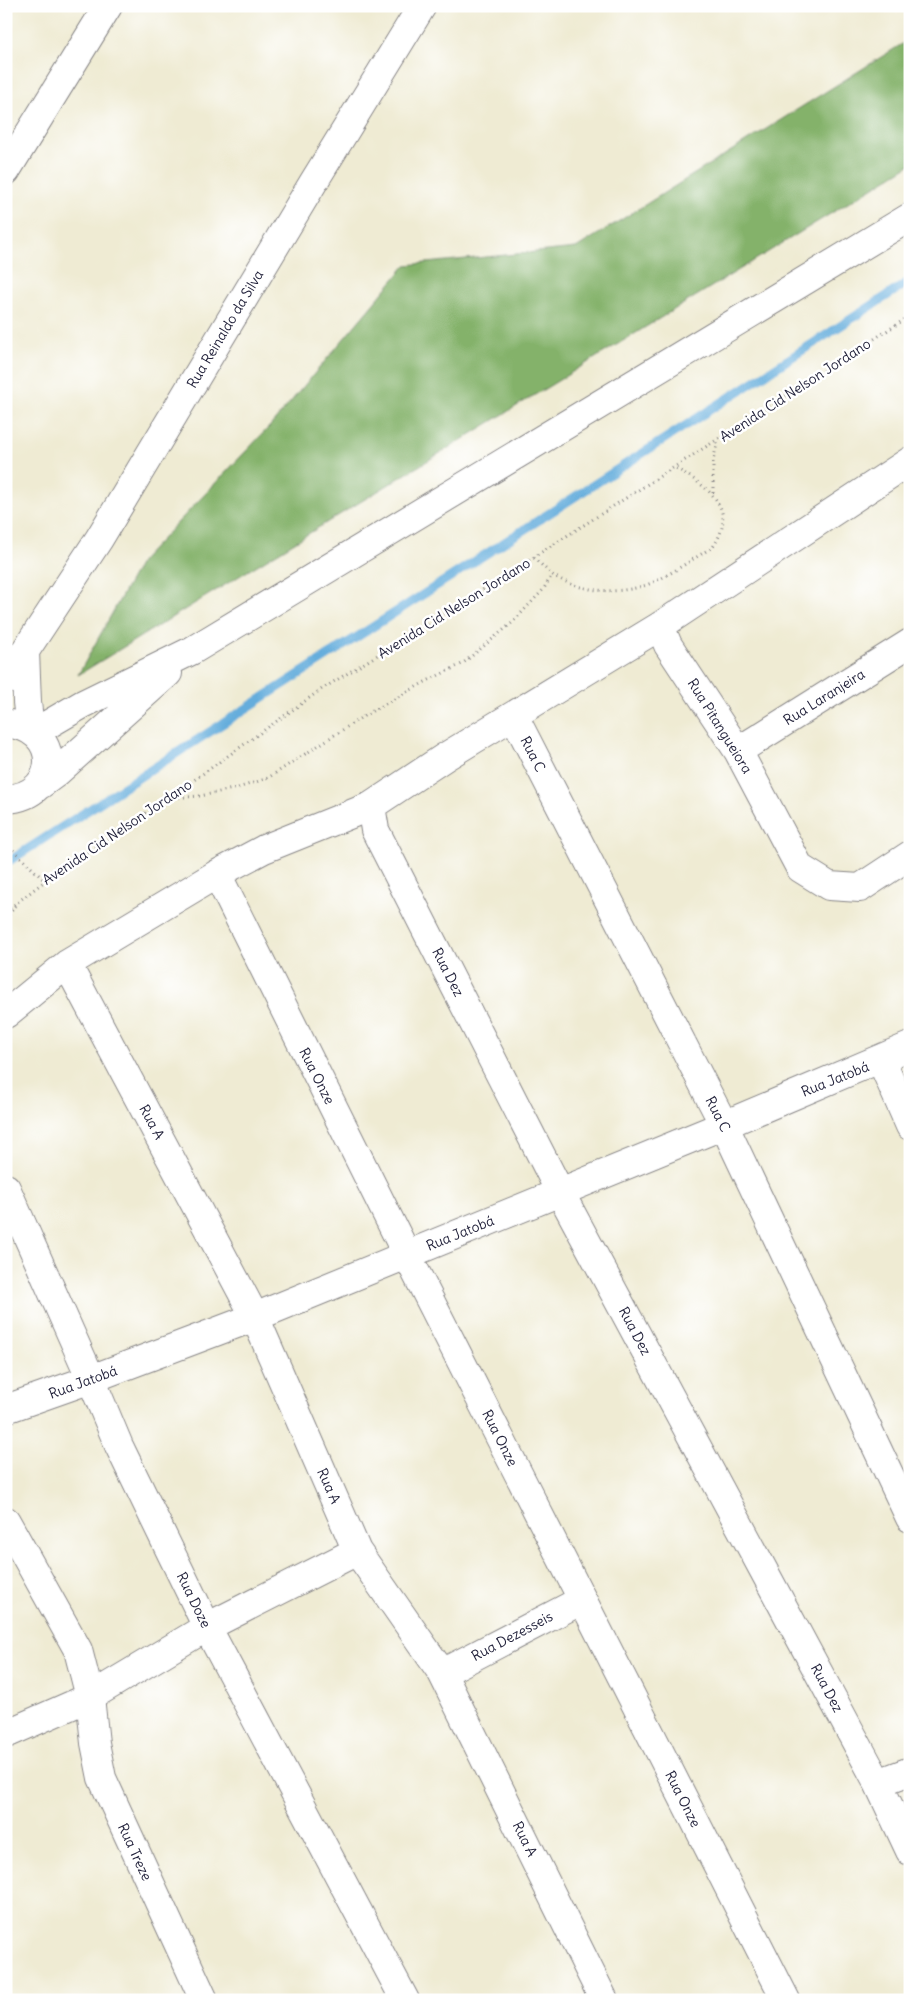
<svg xmlns="http://www.w3.org/2000/svg" width="916" height="2006" viewBox="0 0 916 2006" font-family="Delius,sans-serif">
	<style>
		.forest { fill: #84b26a; stroke: #536a52 }
		.lines { fill: none; stroke-linecap: round; stroke-linejoin: round }
		.stream { stroke: #65addc; stroke-width: 9 }
		.minor-casing { stroke: #888687; stroke-width: 30 }
		.path { stroke: #888687; stroke-width: 3; stroke-dasharray: 1 4; stroke-linecap: butt }
		.minor { stroke: #fff; stroke-width: 28 }
		.labels { text-anchor: middle; dominant-baseline: central; stroke-width: 5; stroke-linejoin: round; paint-order: stroke }
		.street-label { font-size: 14px; fill: #22223b; stroke: #fff }
	</style>
	<rect width="100%" height="100%" fill="#fff"/>
	<filter id="ink" filterUnits="userSpaceOnUse"><feTurbulence type="fractalNoise" baseFrequency=".02" numOctaves="2"/><feDisplacementMap in="SourceGraphic" scale="10" xChannelSelector="R" yChannelSelector="G"/><feConvolveMatrix kernelMatrix="1 2 1 2 8 2 1 2 1" color-interpolation-filters="sRGB"/></filter>
	<filter id="wash" filterUnits="userSpaceOnUse"><feTurbulence type="fractalNoise" baseFrequency=".0096" numOctaves="4" result="noise"/><feDisplacementMap in="SourceGraphic" scale="20" xChannelSelector="R" yChannelSelector="G"/><feGaussianBlur stdDeviation="1.12" result="paint"/><feColorMatrix in="noise" values="0 0 0 0 0 0 0 0 0 0 0 0 0 0 0 0 0 1.4 0 .05"/><feComposite in="paint" operator="in"/></filter>
	<g filter="url(#wash)">
		<rect width="100%" height="100%" fill="#efebd3"/>
		<path class="forest" d="M910,39v126l-832,510 63,-114 130,-136 135,-160 170,-17z"/>
		<g class="lines">
			<path class="stream" d="M6,863l904,-582"/>
		</g>
	</g>
	<g filter="url(#ink)">
		<g class="lines">
			<defs>
				<path id="minor" d="M6,171l102,-165
					M660,626l250,-165
					M25,651l2,51 3,27
					M6,680l93,-141 214,-356 109,-177
					M514,716l210,409 186,393
					M6,724c55,1 57,72 0,75
					M35,732l48,-28 110,-54 717,-433
					M738,751l172,-108
					M40,785l15,-11 113,-101
					M371,806l4,24 185,362 318,591 32,68
					M217,874l190,381 379,745
					M67,964l188,353 102,234 85,122 162,327
					M6,1014l61,-50 150,-90 47,-25 107,-43 74,-49 215,-131 8,19 70,106 62,117 29,18 31,2 50,-33
					M881,1060l29,66
					M6,1188l85,191 28,67 88,181 198,373
					M6,1409l85,-30 164,-62 469,-192 186,-79
					M6,1521l72,129 12,47 5,46 7,35 102,222
					M442,1673l140,-73
					M6,1734l84,-37 117,-70 150,-76
					M878,1783l32,-12"/>
			</defs>
			<use href="#minor" class="minor-casing"/>
			<path class="path" d="M713,493v-32l5,-21
				M534,558c6,5 13,13 20,18 26,15 59,19 89,10 19,-5 52,-29 70,-39 27,-40 -7,-61 -39,-80
				M169,798l31,-2 38,-8 30,-10 99,-64 60,-33 35,-17 50,-41 31,-33 9,-15
				M6,843l39,38
				M6,911l39,-30 142,-96 135,-96 137,-84 451,-289
				M6,919l9,-13"/>
			<use href="#minor" class="minor"/>
		</g>
	</g>
	<g class="labels">
		<g class="street-label">
			<text transform="translate(225 329) rotate(-59)">Rua Reinaldo da Silva</text>
			<text transform="translate(795 390) rotate(-33)">Avenida Cid Nelson Jordano</text>
			<text transform="translate(454 608) rotate(-32)">Avenida Cid Nelson Jordano</text>
			<text transform="translate(824 697) rotate(-32)">Rua Laranjeira</text>
			<text transform="translate(720 726) rotate(58)">Rua Pitangueiora</text>
			<text transform="translate(533 754) rotate(63)">Rua C</text>
			<text transform="translate(117 832) rotate(-34)">Avenida Cid Nelson Jordano</text>
			<text transform="translate(448 972) rotate(63)">Rua Dez</text>
			<text transform="translate(317 1076) rotate(63)">Rua Onze</text>
			<text transform="translate(835 1079) rotate(-22)">Rua Jatobá</text>
			<text transform="translate(718 1114) rotate(63)">Rua C</text>
			<text transform="translate(152 1122) rotate(62)">Rua A</text>
			<text transform="translate(460 1233) rotate(-22)">Rua Jatobá</text>
			<text transform="translate(635 1331) rotate(62)">Rua Dez</text>
			<text transform="translate(83 1382) rotate(-20)">Rua Jatobá</text>
			<text transform="translate(500 1438) rotate(63)">Rua Onze</text>
			<text transform="translate(329 1486) rotate(66)">Rua A</text>
			<text transform="translate(194 1600) rotate(64)">Rua Doze</text>
			<text transform="translate(512 1636) rotate(-28)">Rua Dezesseis</text>
			<text transform="translate(827 1688) rotate(62)">Rua Dez</text>
			<text transform="translate(683 1799) rotate(63)">Rua Onze</text>
			<text transform="translate(525 1839) rotate(64)">Rua A</text>
			<text transform="translate(135 1852) rotate(65)">Rua Treze</text>
		</g>
	</g>
	<rect width="916" height="2006" fill="none" stroke="#fff" stroke-width="25"/>
</svg>
